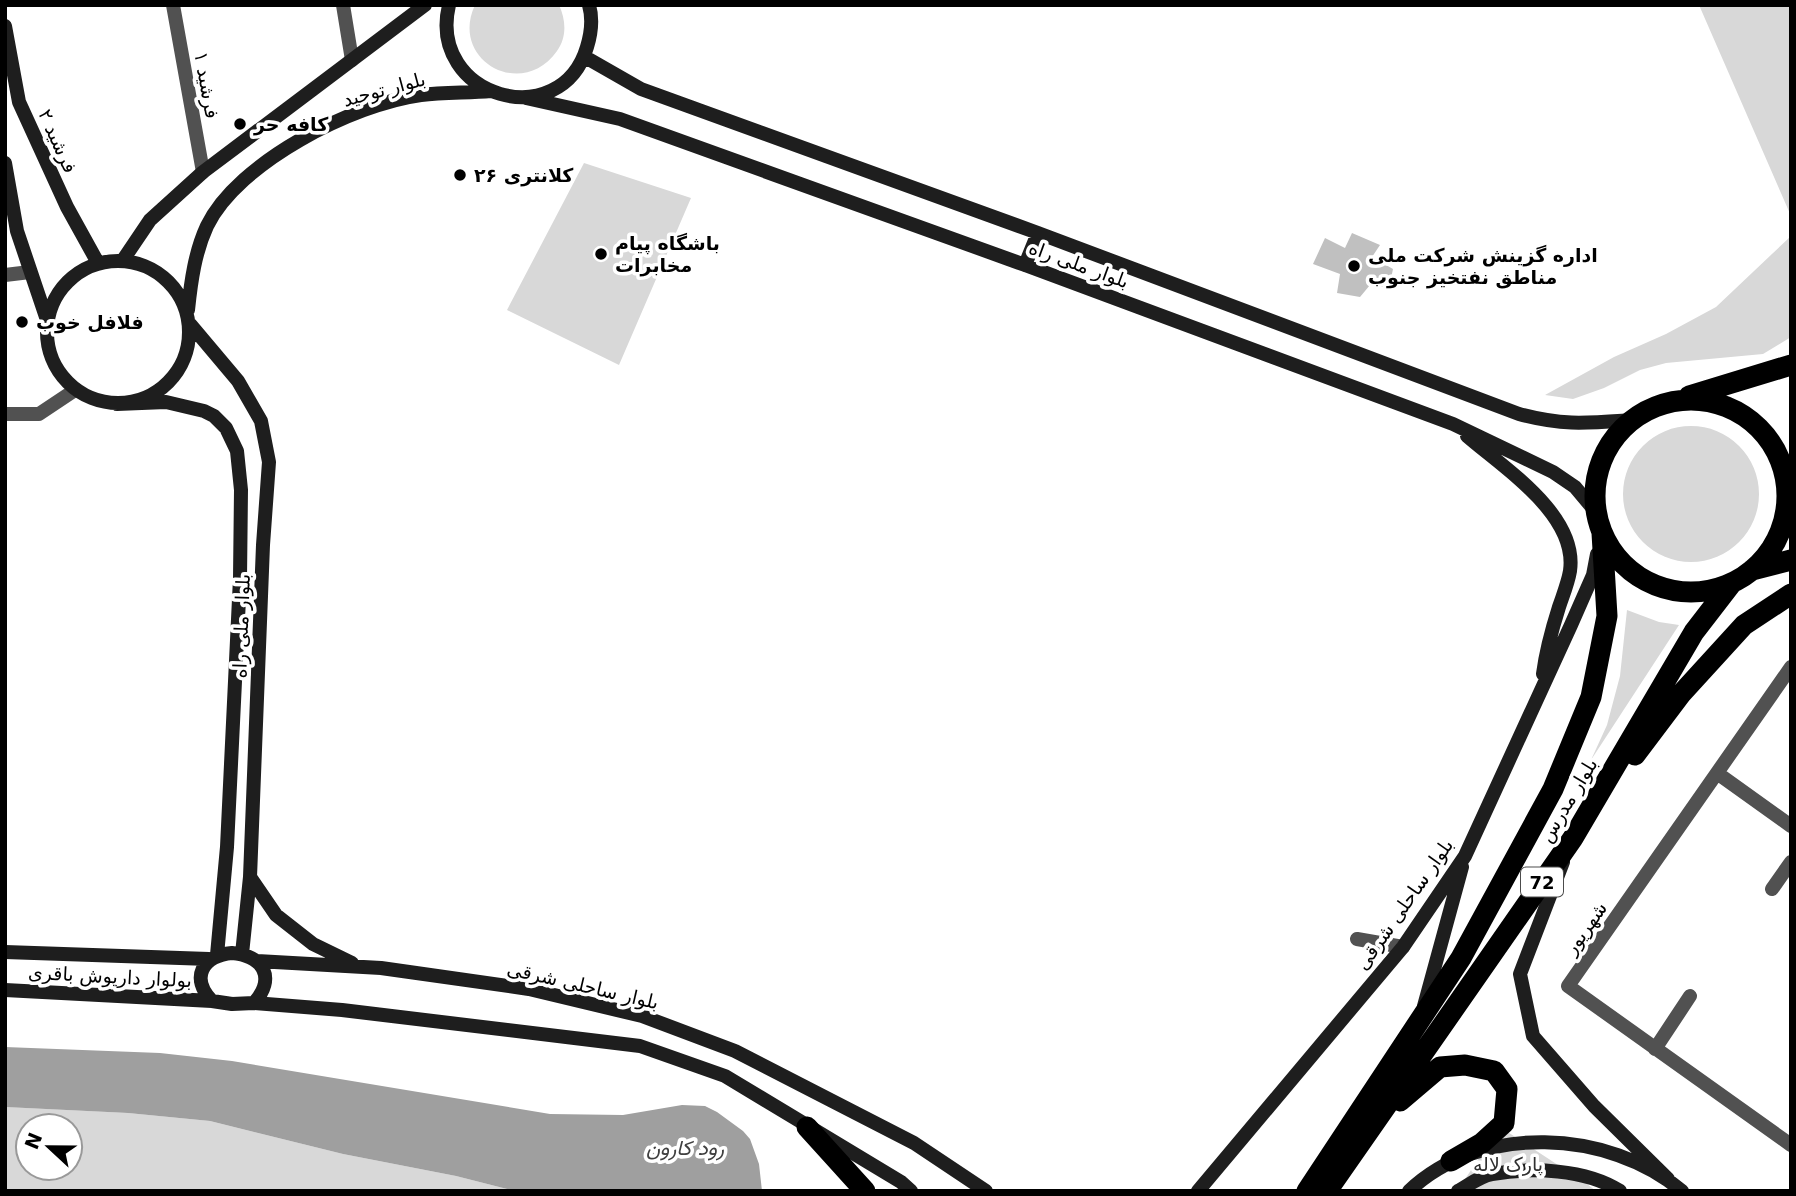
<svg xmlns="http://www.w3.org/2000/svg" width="1796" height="1196" viewBox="0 0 1796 1196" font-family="'DejaVu Sans',Vazirmatn,sans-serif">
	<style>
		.green { fill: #d8d8d8; fill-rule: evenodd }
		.water { fill: #9f9f9f }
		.building { fill: #c0c0c0 }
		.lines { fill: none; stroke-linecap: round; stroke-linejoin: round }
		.street { stroke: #515151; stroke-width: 14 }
		.secondary { stroke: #1e1e1e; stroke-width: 14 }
		.highway { stroke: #000; stroke-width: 21 }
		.poi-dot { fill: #000; stroke: #fff; stroke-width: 2.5 }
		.labels { text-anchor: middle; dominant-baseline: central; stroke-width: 7; stroke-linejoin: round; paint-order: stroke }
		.shield { fill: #fff; stroke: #4c4c4c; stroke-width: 2 }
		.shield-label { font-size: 18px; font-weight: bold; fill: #000 }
		.street-label { font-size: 19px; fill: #000; stroke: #fff }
		.poi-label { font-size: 19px; font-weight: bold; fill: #000; stroke: #fff; text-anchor: start }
		.park-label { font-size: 19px; fill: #2f2f2f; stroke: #fff }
		.water-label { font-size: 21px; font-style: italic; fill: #404040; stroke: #fff }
	</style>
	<rect width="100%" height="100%" fill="#fff"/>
	<path class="green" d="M475,5h84c7,15 8,32 -2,46 -35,50 -108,9 -82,-46z
		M1699,5h92v211z
		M584,163l107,35 -72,167 -112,-55z
		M1791,236v101l-28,17 -97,9 -26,7 -36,18 -31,11 -28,-4 69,-38 52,-23 50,-27z
		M1623 494a68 68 0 1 1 136 0a68 68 0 1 1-136 0Z
		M1627,610l32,12 20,3 -88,135 16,-35 13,-49z
		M5,1107l123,6 82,8 133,33 113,22 59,15h-510zM28,1126h42v42h-42z
		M1500,1127l87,57 9,7h-139z"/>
	<path class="water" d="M5,1047l155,6 72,8 318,53 73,1 59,-10 23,1 12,6 26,19 7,8 9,25 3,27h-247l-59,-15 -113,-22 -133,-33 -82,-8 -123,-6z"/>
	<path class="building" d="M1352,233l28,12 -8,12 21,12 -4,19 -19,-3 -10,12 -23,-4 3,-19 -27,-10 12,-26 20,10z"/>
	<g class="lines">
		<path class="street" d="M173,5l30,167
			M343,5l9,55
			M5,275l25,-3
			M5,414h34l36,-24
			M1791,667l-223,319 223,159
			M1717,773l74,53
			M1772,889l19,-27
			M1357,939l46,8
			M1655,1049l35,-53"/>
		<path class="secondary" d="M449,5c-22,93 112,130 138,42 4,-13 6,-28 2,-42
			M5,26l14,76 48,105 31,56
			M585,57l56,32 397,144 481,181c44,12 69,9 113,6
			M526,98l94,21 405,146 428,159 100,48 22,15 21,25
			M5,163l12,68 30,89
			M123,260l27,-40 53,-48 222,-167
			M47 332a71 71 0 1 1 142 0a71 71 0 1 1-142 0Z
			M1025,265l13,-32
			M188,310c3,-29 7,-58 19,-84 31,-64 146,-122 214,-131 23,-3 47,-2 70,-4
			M190,324l48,57 23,40 8,41 -6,83 -13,332 -8,77
			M117,404l49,-2 38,9 10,5 12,12 11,23 4,39 -1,88 -13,269 -10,108
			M1467,436c38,33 111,79 103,135 -2,12 -7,24 -11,36 -7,22 -13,44 -16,67
			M1563,862l-43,112 13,62 61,70 74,73
			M250,877l26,38 37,29 39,19
			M5,952l204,7
			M232,953c32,3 44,25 22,50l-22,1 -20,-3c-22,-23 -10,-45 20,-48z
			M257,961l124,7 148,21 113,27 93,35 179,92 72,48
			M5,990l207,11
			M254,1003l88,7 298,36 85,30 176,106 10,9
			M1424,1006l38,-139
			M1198,1191l205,-244 62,-91 106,-231 22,-50 4,-21
			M1409,1191c71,-68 200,-62 273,0
			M1458,1191c11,-6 22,-15 34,-17 39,-7 94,-5 128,17"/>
		<path class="highway" d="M1689,396l102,-31
			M1595 496a96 96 0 1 1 192 0a96 96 0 1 1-192 0Z
			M1752,570l39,-10
			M1635,755l46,-61 63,-69 47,-31
			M1400,1101l40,-34 25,-2 29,6 13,18 -3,34 -22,20 -31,18
			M807,1127l58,64
			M1307,1191l154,-233 92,-169 38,-92 16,-81 -5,-83
			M1327,1191l246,-353 121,-206 37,-48"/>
	</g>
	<g class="poi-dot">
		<circle cx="240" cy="124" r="7"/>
		<circle cx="460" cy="175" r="7"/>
		<circle cx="601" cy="254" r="7"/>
		<circle cx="1354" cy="266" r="7"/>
		<circle cx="22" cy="322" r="7"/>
	</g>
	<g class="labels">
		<rect class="shield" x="1521" y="867.5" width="42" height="29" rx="5"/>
		<g class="shield-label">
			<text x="1542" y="882">72</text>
		</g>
		<g class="street-label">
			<text transform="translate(207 85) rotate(80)">فرشید ۱</text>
			<text transform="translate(384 89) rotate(-15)">بلوار توحید</text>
			<text transform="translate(58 141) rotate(66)">فرشید ۲</text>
			<text transform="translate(1079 264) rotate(20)">بلوار ملی راه</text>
			<text transform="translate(241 626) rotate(-88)">بلوار ملی راه</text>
			<text transform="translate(1568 800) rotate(-59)">بلوار مدرس</text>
			<text transform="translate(1404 904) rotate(-55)">بلوار ساحلی شرقی</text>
			<text transform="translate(1585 928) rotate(-55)">شهریور</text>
			<text transform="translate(110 976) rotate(3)">بولوار داریوش باقری</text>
			<text transform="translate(583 985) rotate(13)">بلوار ساحلی شرقی</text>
		</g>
		<g class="poi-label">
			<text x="254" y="124">کافه حر</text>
			<text x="474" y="175">کلانتری ۲۶</text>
			<text x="615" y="243">باشگاه پیام<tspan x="615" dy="22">مخابرات</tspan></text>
			<text x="1368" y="255">اداره گزینش شرکت ملی<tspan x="1368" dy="22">مناطق نفتخیز جنوب</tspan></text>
			<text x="36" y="322">فلافل خوب</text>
		</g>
		<g class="park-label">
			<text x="1508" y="1164">پارک لاله</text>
		</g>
		<g class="water-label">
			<text x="685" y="1148">رود کارون</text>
		</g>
	</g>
	<rect width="1796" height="1196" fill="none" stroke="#000000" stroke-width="14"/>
	<g transform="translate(49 1147) rotate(292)"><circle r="33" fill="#ffffff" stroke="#999999" stroke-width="2"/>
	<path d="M0-5L12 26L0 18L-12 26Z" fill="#000000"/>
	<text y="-10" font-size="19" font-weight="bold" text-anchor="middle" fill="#000000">N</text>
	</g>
</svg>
